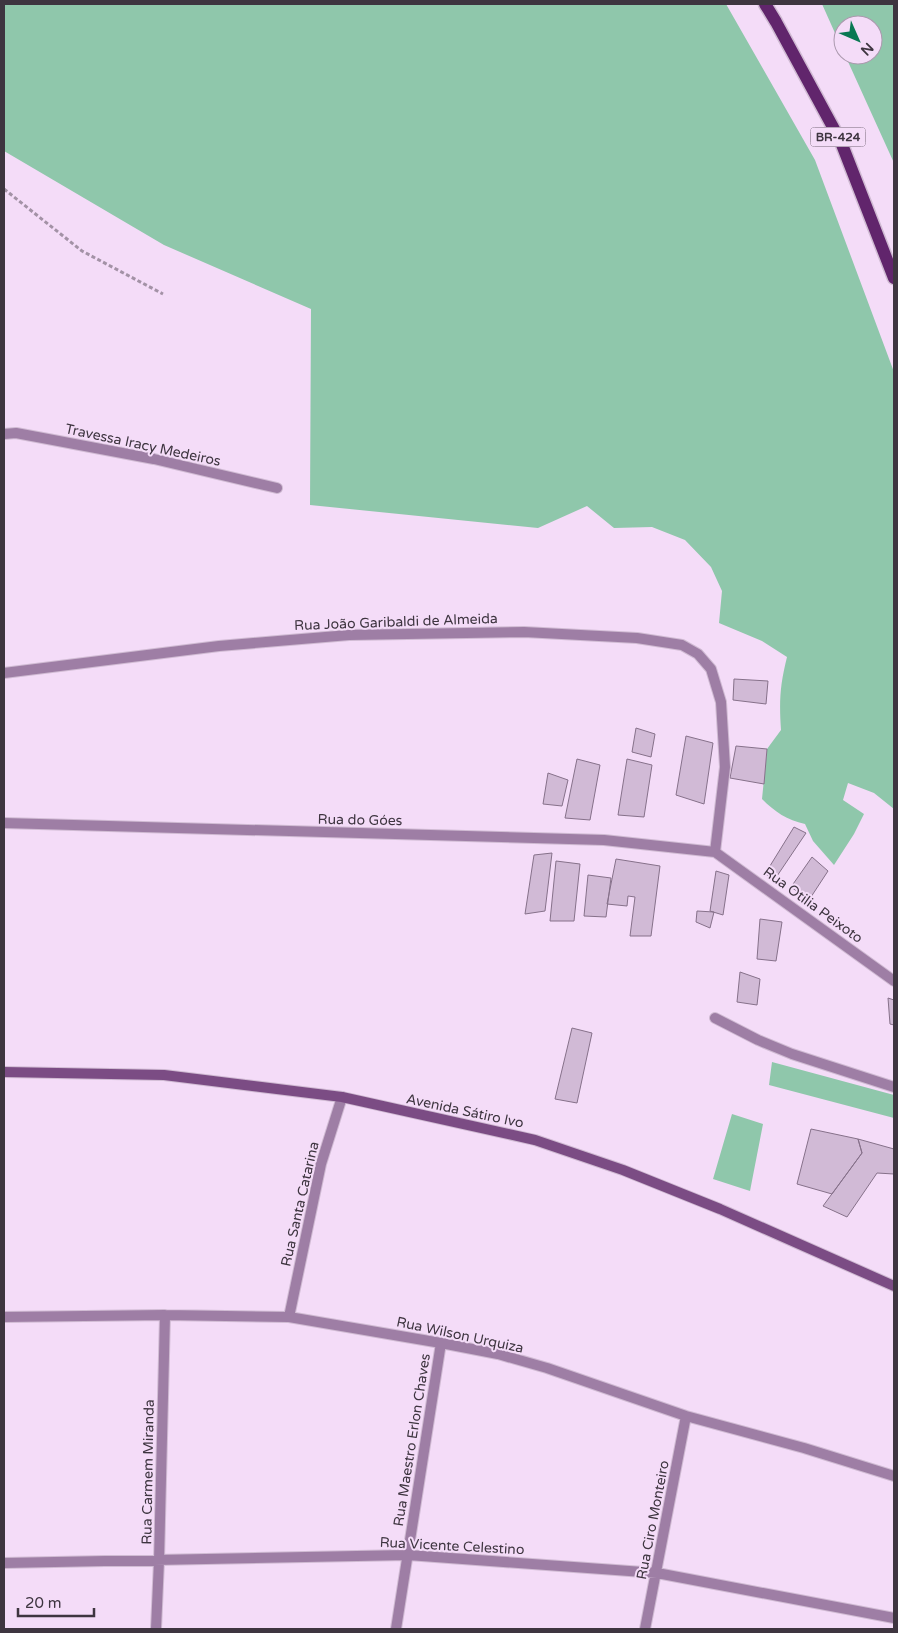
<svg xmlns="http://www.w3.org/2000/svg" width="898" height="1633" viewBox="0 0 898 1633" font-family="'Varela Round',sans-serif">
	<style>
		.green { fill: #8fc7ab }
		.building { fill: #d1bad6; stroke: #86718a }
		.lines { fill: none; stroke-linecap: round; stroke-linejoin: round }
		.street-casing { stroke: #d0bbd3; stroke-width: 12 }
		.secondary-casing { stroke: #d0bbd3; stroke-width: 12 }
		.primary-casing { stroke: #d0bbd3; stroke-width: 15 }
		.path { stroke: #a392a6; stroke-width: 3; stroke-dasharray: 4 2.5; stroke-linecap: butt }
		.street { stroke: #9e7ea5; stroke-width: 10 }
		.secondary { stroke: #7b4c84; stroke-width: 10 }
		.primary { stroke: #61256c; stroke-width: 12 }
		.labels { text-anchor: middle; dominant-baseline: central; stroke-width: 4; stroke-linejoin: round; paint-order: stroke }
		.shield { fill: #f4dcf8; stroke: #756777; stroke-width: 1 }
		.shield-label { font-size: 12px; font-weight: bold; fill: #3e3540 }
		.street-label { font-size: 14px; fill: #3e3540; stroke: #f4dcf8 }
	</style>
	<rect width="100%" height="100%" fill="#f4dcf8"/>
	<path class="green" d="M4,4h722l89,156 79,212v437l-20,-16 -26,-10 -5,17 21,14 -10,20 -20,31 -21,-24 -8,-17c-18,-4 -30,-12 -43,-25l5,-50 14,-19c-2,-29 -1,-45 6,-73l-25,-16 -43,-18 3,-32 -11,-24 -26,-27 -33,-13 -38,1 -27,-22 -49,22 -228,-23 1,-196 -147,-64 -160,-94z
		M822,4h72v159l-49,-108h28v-30h-30v26z
		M772,1062l122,33v23l-125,-33z
		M732,1114l31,10 -13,67 -37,-12z"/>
	<path class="building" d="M734,679l34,2 -2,23 -33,-4z
		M636,728l19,6 -4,23 -19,-5z
		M686,736l27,7 -9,61 -28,-9z
		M736,746l31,3 -3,35 -34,-6z
		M577,759l23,6 -10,55 -25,-2z
		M627,759l25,6 -8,52 -26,-2z
		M548,773l20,7 -6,26 -19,-2z
		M794,827l12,6 -31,46 -10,-5z
		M552,853l-7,58 -20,3 9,-59z
		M812,857l16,14 -19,29 -18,-13z
		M616,859l44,7 -9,70h-21l5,-39 -7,-1 -1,10 -20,-2z
		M556,861l24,3 -6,57h-24z
		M716,871l13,4 -6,40 -13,-4z
		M588,875l23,3 -5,39 -22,-1z
		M697,911l17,1 -4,16 -14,-6z
		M760,919l22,3 -6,39 -19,-2z
		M740,972l20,7 -3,26 -20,-3z
		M888,998l6,2v25l-4,-1z
		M572,1028l20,5 -15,70 -22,-4z
		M811,1129l47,10 4,14 -30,41 -35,-10z
		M858,1139l36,10v25l-17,-1 -30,44 -24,-11 39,-53z"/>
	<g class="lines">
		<defs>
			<path id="street" d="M4,434l12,-1 138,26 123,29
				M4,673l215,-27 130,-11 175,-3 113,6 45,7 16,9 13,15 10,33 4,65 -10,85
				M4,823l600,17 111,12 179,129
				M715,1018l43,22 34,14 102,33
				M4,1317l161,-2 124,2 152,26 57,11 49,14 139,48 118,32 90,28
				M289,1317l32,-153 21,-67
				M4,1563l404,-8 249,18 237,45
				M156,1629l3,-68 6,-246
				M396,1629l45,-286
				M645,1629l41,-213"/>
			<path id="secondary" d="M4,1072l160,3 178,22 193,43 88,30 97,39 174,77"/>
			<path id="primary" d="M765,4l11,18 65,120 53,136"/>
		</defs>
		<use href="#street" class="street-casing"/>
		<use href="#secondary" class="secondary-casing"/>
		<use href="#primary" class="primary-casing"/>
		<path class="path" d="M4,189l78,62 81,43"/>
		<use href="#street" class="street"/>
		<use href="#secondary" class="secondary"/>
		<use href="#primary" class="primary"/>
	</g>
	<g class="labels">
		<rect class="shield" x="810.5" y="127.5" width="55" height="19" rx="4"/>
		<g class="shield-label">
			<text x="838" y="137">BR-424</text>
		</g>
		<g class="street-label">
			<text transform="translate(143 445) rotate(12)">Travessa Iracy Medeiros</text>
			<text transform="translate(396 622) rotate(-2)">Rua João Garibaldi de Almeida</text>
			<text transform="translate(360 820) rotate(1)">Rua do Góes</text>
			<text transform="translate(813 905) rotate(36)">Rua Otilia Peixoto</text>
			<text transform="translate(465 1111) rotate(12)">Avenida Sátiro Ivo</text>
			<text transform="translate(300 1204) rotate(-77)">Rua Santa Catarina</text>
			<text transform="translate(460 1335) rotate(12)">Rua Wilson Urquiza</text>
			<text transform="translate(412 1440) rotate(-81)">Rua Maestro Erlon Chaves</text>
			<text transform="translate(148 1472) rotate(-89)">Rua Carmem Miranda</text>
			<text transform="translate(653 1520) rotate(-79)">Rua Ciro Monteiro</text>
			<text transform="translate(452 1546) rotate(3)">Rua Vicente Celestino</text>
		</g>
	</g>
	<rect width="898" height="1633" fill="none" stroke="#3e3540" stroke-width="10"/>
	<g transform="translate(858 40) rotate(135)"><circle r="24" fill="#f4dcf8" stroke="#ab99ae"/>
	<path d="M0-4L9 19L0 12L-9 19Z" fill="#097853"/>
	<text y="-8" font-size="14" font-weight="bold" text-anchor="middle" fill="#3e3540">N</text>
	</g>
	<path d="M18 1608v8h76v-8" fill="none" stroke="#3e3540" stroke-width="2.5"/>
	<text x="25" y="1608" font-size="15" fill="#3e3540" stroke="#f4dcf8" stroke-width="4" paint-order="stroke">20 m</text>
</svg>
